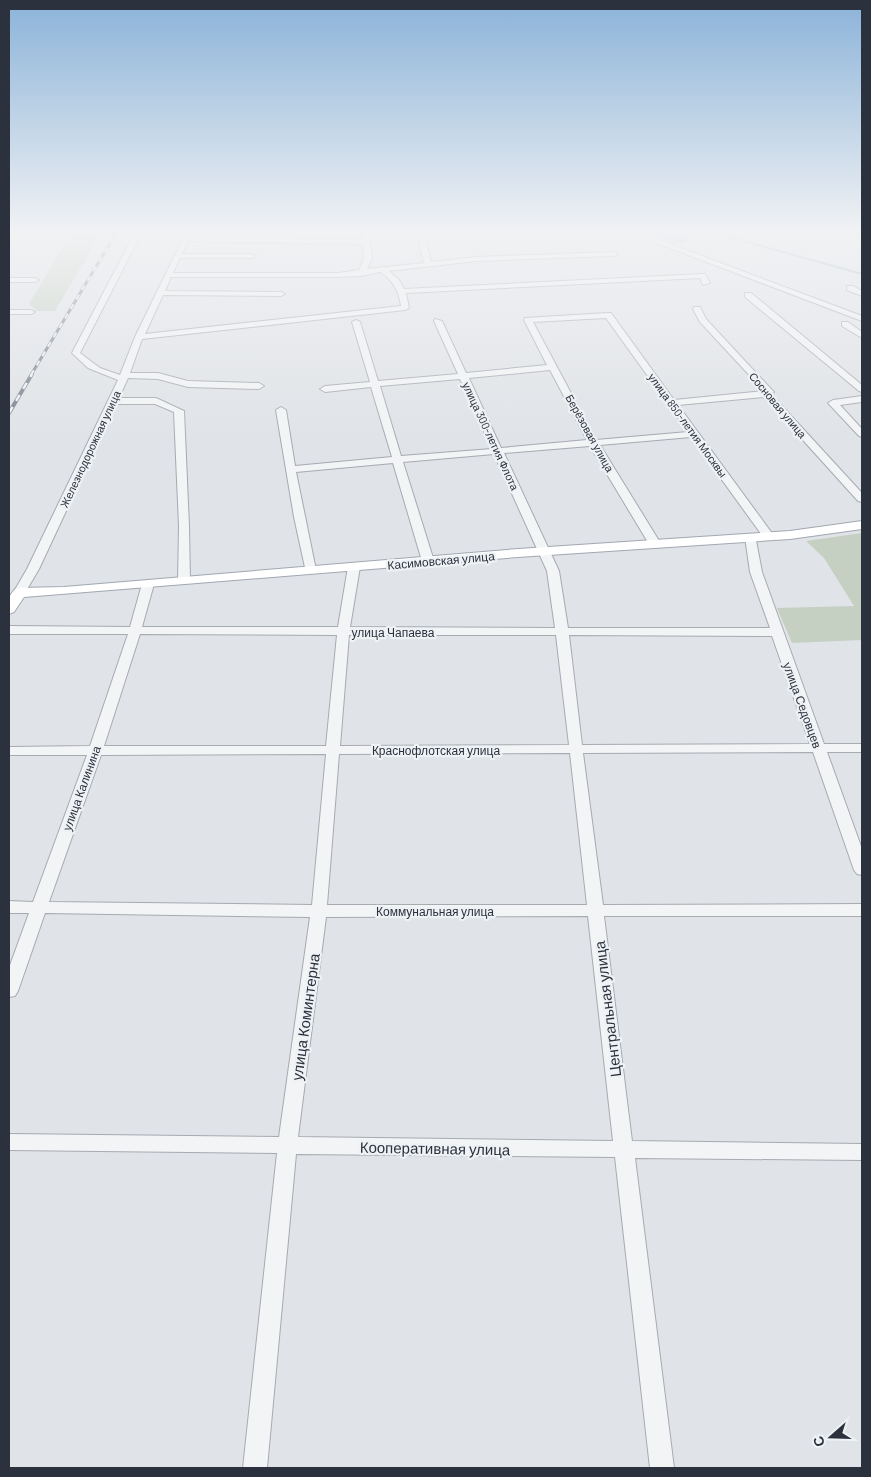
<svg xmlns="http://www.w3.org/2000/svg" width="871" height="1477" viewBox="0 0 871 1477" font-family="Barlow,sans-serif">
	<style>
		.green { fill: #c6d0c2 }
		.water { fill: #9fb1c3 }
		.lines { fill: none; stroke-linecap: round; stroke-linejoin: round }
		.stream { stroke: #9fb1c3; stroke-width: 2 }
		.minor-casing { stroke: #a6aab1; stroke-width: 2 }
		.major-casing { stroke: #a1a8b2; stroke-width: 2 }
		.minor { fill: #f2f4f6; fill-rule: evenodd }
		.major { fill: #fff; fill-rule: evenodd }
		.rail-far1-casing { stroke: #7b838f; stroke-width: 3 }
		.rail-casing { stroke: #7b838f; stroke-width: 4 }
		.rail-far1 { stroke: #eff2f5; stroke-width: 2; stroke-dasharray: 5.5; stroke-linecap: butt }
		.rail { stroke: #eff2f5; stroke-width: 2.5; stroke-dasharray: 7; stroke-linecap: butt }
		.labels { text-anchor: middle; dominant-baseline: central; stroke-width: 4.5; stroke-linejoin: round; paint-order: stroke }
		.far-street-label { font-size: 11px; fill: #2b313d; stroke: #eff2f5 }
		.street-label { font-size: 12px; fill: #2b313d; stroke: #eff2f5 }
		.near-street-label { font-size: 15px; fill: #2b313d; stroke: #eff2f5 }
	</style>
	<rect width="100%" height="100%" fill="#e0e3e7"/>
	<path class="green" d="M73,230h30l-48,81h-18l-8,-7z
		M862,533v107l-70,3 -15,-35 77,-2 -30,-48 -18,-17z"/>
	<path class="water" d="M666,230l19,6 5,5c-14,5 -20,0 -30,-5 -5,-3 -8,0 -12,-4z"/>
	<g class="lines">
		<path class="stream" d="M704,230l158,44"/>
		<defs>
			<path id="minor" d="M136,230h7l-63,123 20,15 20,7 15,-38 52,-107 5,2 -2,5 172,3v-10h7l3,28 -5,11 57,-6 -8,-33h7l8,32 45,-5 138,-5 4,2 -4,2 -138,5 -87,10 10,9 5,9 298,-15h3l5,9 -7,2 -3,-7 -294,15 3,15 -4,2 -263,29 -12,34h28l30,8 71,2 5,3 -5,3 -71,-2 -30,-8 -30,-1 -9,20h37l28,13 5,115 1,55 -6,3 -6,-3 1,-55 -5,-114 -19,-8h-39l-77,165 -16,27h-8l-2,-3 14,-24 91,-189 -30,-12 -16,-15zM188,241l175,3 1,14 -5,12 -21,3h-165l7,-15h72l4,-2 -4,-2h-70zM380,272c13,8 19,19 21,34l-256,28 18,-39 118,1 4,-2 -4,-2 -116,-1 6,-14h167l23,-1z
				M622,230h11l229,86v5z
				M9,278h26l4,2 -4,2h-26z
				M847,286h6l9,5v5l-15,-6z
				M745,293h6l111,92v7l-3,-1 -114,-94z
				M694,307h6l6,12 66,71 2,2 -3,2 91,99v9l-4,-1 -94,-104 -86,8 96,131 -6,3 -4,-1 -73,-101 -91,8 61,99 -6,3 -6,-3 -59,-98 -86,7 55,118 9,57h202l-20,-56 -5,-35 6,-3 4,1 7,37 62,172h38v8h-35l35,97v26l-5,-1 -3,-4 -41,-118 -230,1 20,152 259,-1v12h-258l28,225 230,3v16l-227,-2 39,310h-24l-35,-311 -319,-3 -29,314h-24l34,-315 -268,-3v-16l270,3 31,-220 -265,-4 -27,78 -3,5 -6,1v-29l20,-55h-20v-12l24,1 54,-147h-78v-8l81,-1 38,-112h-119v-8l121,1 12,-43 6,-4 6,4 -12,43h196l10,-60 6,-3 6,3 -10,60 205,1 -8,-57 -53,-117 -91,8 31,99 -6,3 -6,-3 -29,-98 -97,9 20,98 -2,2h-8l-12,-55 -18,-107 5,-3 5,3 9,56 97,-9 -21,-70 -46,5 -5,-3 5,-3 45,-4 -18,-60 4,-2 4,2 18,59 80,-7 -24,-53 1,-2 7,2 24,52 81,-8 -23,-45 1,-2 83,-5h3l63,87 90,-9 -64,-69 -7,-13zM606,318l82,114 -92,8 -63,-118zM550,370l37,70 -86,8 -32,-70zM460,379l32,70 -91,7 -21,-70zM140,634l197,1 -11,111h-222zM349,635h207l13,110 -229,1zM569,635l203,1 38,108 -228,1zM570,753l17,152h-260l12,-151zM326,754l-14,151 -263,-3 52,-147zM588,916l25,225 -315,-4 28,-220z
				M9,310h22l4,2 -4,2h-22z
				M842,322h6l14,10v6l-20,-12z
				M862,396v6l-22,3 22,24v8l-3,-1 -31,-33 5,-3z"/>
			<path id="major" d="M862,521v8l-72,10 -272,18 -494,40 -10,15 -5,2v-17l5,-7 5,-2 45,-1 454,-38 272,-18z"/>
		</defs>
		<use href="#minor" class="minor-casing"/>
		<use href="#major" class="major-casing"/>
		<use href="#minor" class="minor"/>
		<use href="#major" class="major"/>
		<defs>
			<path id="rail-far1" d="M31,375l87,-145"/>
			<path id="rail" d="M9,413l23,-39"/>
		</defs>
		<use href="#rail-far1" class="rail-far1-casing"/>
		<use href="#rail" class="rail-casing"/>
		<use href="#rail-far1" class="rail-far1"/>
		<use href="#rail" class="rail"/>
	</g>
	<linearGradient id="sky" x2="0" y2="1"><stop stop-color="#8bb3d9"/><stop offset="0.53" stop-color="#f1f2f4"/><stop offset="1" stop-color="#f1f2f4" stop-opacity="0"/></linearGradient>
	<rect width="871" height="437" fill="url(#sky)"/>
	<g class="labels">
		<g class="far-street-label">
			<text transform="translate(778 405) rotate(50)">Сосновая улица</text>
			<text transform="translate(688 425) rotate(54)">улица 850-летия Москвы</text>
			<text transform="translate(590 433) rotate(61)">Берёзовая улица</text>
			<text transform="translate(491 436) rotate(65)">улица 300-летия Флота</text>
			<text transform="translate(90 449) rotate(-65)">Железнодорожная улица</text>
		</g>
		<g class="street-label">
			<text transform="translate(441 560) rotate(-5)">Касимовская улица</text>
			<text x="393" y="632">улица Чапаева</text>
			<text transform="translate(803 705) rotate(70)">улица Седовцев</text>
			<text x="436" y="750">Краснофлотская улица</text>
			<text transform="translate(81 788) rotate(-70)">улица Калинина</text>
			<text x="435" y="911">Коммунальная улица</text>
		</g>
		<g class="near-street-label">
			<text transform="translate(607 1009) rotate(-97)">Центральная улица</text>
			<text transform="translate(305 1017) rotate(-82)">улица Коминтерна</text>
			<text transform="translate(435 1148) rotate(1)">Кооперативная улица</text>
		</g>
	</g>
	<rect width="871" height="1477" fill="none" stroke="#2b313d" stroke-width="20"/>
	<g transform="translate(831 1437) rotate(250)" stroke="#eff2f5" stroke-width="4" paint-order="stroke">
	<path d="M0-4L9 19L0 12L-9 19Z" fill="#2b313d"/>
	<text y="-8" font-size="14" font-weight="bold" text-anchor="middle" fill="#2b313d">С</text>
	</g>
</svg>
